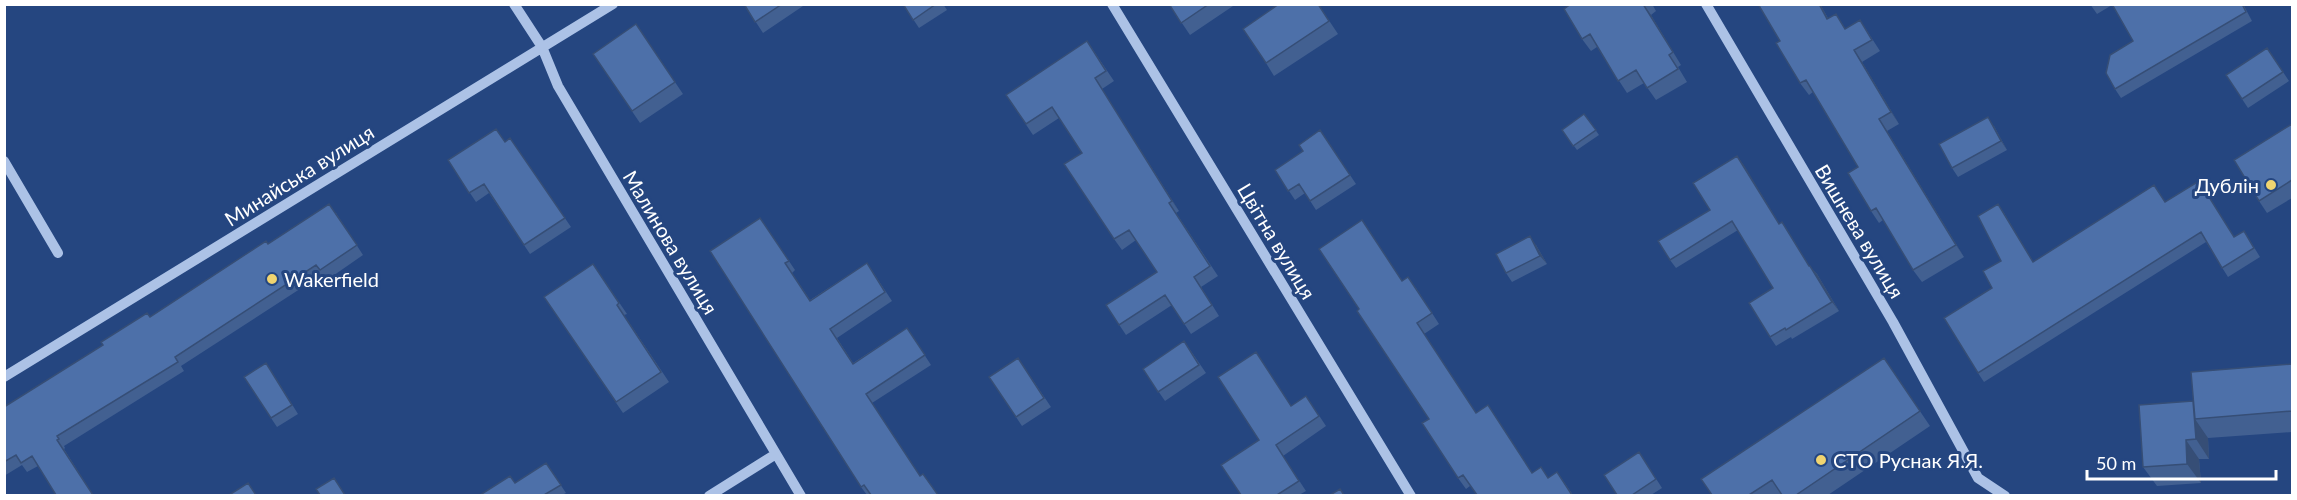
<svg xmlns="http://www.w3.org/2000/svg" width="2297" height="500" viewBox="0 0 2297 500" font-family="Lato,sans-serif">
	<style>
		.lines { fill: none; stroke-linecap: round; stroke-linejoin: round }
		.minor { stroke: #acc2e6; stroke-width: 10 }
		.wall { fill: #426091 }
		.shaded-wall { fill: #364e76 }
		.building { fill: #4d70a9; stroke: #364e76; stroke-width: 1.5 }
		.poi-dot { fill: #f0d470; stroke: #254680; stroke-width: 2 }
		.labels { text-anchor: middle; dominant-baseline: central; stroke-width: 6; stroke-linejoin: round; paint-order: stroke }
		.street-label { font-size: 20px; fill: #fff; stroke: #254680 }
		.poi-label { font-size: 20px; fill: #fff; stroke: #254680; text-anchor: start }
	</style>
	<rect width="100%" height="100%" fill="#254680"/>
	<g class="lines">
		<path class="minor" d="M514,4l28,43 16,39 243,410
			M1112,4l299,492
			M1706,4l187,318 85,156 27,18
			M4,161l54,92
			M4,377l609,-373
			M709,496l67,-42"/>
	</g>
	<path class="wall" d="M744,4h62l-43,29z
		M903,4h40l4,6 -28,18z
		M1169,4h67l-46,31z
		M1318,4l20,30 -64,42 -8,-13z
		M1571,4h81l4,7 -5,4 30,50 -3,2 9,15 -31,18 -12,-17 -17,10 -30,-46 -6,4 -9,-12z
		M1758,4h62l8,14 18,11 14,-9 20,31 -18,11 37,62 -12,7 77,126 -42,25 -9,-12 -30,-50 -4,3 -8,-12 -13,-44 -45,-75 -4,3 -9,-12 -20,-42z
		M2090,4h153l9,17 -131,77 -6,-9 18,-48 -21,-36 -15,9z
		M636,24l47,70 -43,29 -47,-69z
		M1087,41l27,40 -12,8 77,122 -3,2 42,63 -17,11 18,29 -28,18 -19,-29 -46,30 -20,-30 51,-33 -21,-32 -14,10 -8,-11 -32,-86 -23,-35 -26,17 -27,-40z
		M2267,48l22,33 -41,27 -22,-33z
		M1584,114l15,21 -22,15 -15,-20z
		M2292,124v74l-25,15 -8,-12z
		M1994,126l13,24 -49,27 -6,-9z
		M1320,130l36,54 -40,26 -11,-17 -10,7 -20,-30 28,-19z
		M510,138l61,89 -41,27 -41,-61 -13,9 -28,-42 57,-18z
		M1737,156l42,68 3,-2 6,9 21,35 8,8 22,37 -47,28 -1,-2 -15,9 -6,-9 3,-49 -35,-58 -62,38 -6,-8 40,-50z
		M2205,190l29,47 10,-6 16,26 -32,20 -22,-35 -222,140 -6,-9 14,-85 9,-27 3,-48 29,49 132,-60z
		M336,213l27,42 -36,25 -4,-6 -142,92 3,5 -120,75 1,2 -1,1 29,46h-37l-18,-29 -11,6 -5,-7 -18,11v-69l264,-163z
		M760,218l35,52 -3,3 18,27 57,-37 25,38 -55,37 16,25 54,-35 24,37 -59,38 48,73 18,19 -67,-1 -4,1 -6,-8z
		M1536,245l11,19 -35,18 -6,-9z
		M593,264l34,50 -3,1 45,67 -46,31 -79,-116z
		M1403,280l13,8 23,36 -15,10 52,79 56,60 17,5 8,-6 16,23h-96l-7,-9 -4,3 -8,-11 -29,-59z
		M1184,341l22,32 -41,28 -22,-32z
		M1018,358l33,49 -29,19 -33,-49z
		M1884,358l46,68 -102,69h-116z
		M2292,364v68l-84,6 1,21h-10l2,24 -44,3 -14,-19 50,-66z
		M272,372l26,42 -21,13 -6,-9z
		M1306,396l20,30 -43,30 23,35 -7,4h-58l18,-55 33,-34z
		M1639,452l23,36 -11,7h-34z
		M546,463l20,30 -4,2h-82l35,-12z"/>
	<path class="shaded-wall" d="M1643,4l8,11 30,50 -8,-13z
		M1819,4h1l15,27 -8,-12z
		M1854,50l8,12 37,62 -8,-12z
		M1095,78l7,11 77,122 -7,-10z
		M1988,117l6,9 13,24 -6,-9z
		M1879,119l8,12 77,126 -8,-12z
		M1737,156l7,9 41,68 -6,-9z
		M1998,204l6,9 35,58 -6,-9z
		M1530,236l6,9 11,19 -7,-8z
		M1810,266l7,8 22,37 -7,-9z
		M2193,401l2,18 13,19 1,21 -13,-20z
		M2186,440l13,19 2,24 -14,-19z"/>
	<path class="building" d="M744,4h38l-27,18z
		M903,4h33l-23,16z
		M1169,4h40l-28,19z
		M1279,4h39l11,17 -63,42 -23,-34z
		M1571,4h72l30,48 -4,3 9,14 -31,19 -11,-18 -18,11 -28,-47 -8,5 -18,-30z
		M1758,4h61l8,15 9,-5 9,15 15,-9 12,20 -18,10 37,62 -12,7 77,126 -43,25 -37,-62 -5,3 -23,-38 10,-6 -52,-87 -6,3 -24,-40 4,-2z
		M2112,4h130l4,8 -131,77 -9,-16 4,-18 23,-14z
		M636,24l39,58 -43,29 -39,-57z
		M1087,41l19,30 -11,7 77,123 -3,2 41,63 -16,11 18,28 -28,19 -19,-29 -46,30 -13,-20 51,-33 -28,-42 -15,9 -50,-75 18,-11 -30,-46 -26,17 -20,-29z
		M2267,48l16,24 -41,27 -16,-24z
		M1584,114l12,16 -23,16 -11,-16z
		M1988,117l13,24 -49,27 -13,-24z
		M2292,124v56l-33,21 -25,-41z
		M496,129l9,13 5,-4 55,80 -41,27 -40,-61 -15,9 -21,-33z
		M1320,130l30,45 -40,26 -11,-17 -11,7 -13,-21 28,-19 -4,-6z
		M1737,156l42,68 3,-2 27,44h1l22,36 -46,28 -1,-2 -15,9 -21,-34 24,-15 -41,-67 -62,39 -12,-19 52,-31 -17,-27z
		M2199,181l35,56 10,-6 10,17 -32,20 -21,-36 -223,141 -34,-55 48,-30 -9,-17 18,-10 -23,-45 20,-12 35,58 121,-77 11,17z
		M329,204l28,41 -37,25 -4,-5 -141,92 3,5 -121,74 2,3 -2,1 36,55h-37l-24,-39 -11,7 -5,-8 -12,7v-55l99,-62 -2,-3 46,-29 3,4 116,-76 2,3z
		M760,218l29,43 -4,2 25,38 57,-38 18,29 -55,37 23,35 54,-36 18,27 -59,39 54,82 3,-2 15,21h-67l-7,-10 -3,2 -151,-236z
		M1362,220l40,61 6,-4 24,36 -15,10 59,90 12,-8 44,68 9,-6 7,11 9,-6 15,23h-95l-14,-20 -5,3 -36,-55 7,-4 -72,-108 2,-2 -40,-60z
		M1530,236l10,20 -34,17 -10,-19z
		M593,264l26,39 -2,2 44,67 -45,30 -72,-105z
		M1184,341l15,24 -41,27 -15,-23z
		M1256,352l35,54 15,-10 13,20 -43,29 23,36 -22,14h-36l-20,-30 38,-25 -41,-63z
		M1018,358l26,40 -28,19 -27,-40z
		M1884,358l36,53 -124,84h-14l-10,-15 -23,15h-37l-11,-16z
		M266,363l26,42 -21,13 -27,-41z
		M2292,364v47l-97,8 -4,-47z
		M2193,401l3,38 -10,1 1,24 -44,3 -4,-62z
		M1639,452l17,27 -24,16h-15l-13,-20z
		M546,463l15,22 -17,10h-64l30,-19 5,7z
		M334,478l11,17h-25l-4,-6z
		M248,483l8,12h-27z
		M1340,489l4,6h-14z"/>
	<g class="poi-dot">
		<circle cx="2271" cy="185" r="6"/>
		<circle cx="272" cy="279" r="6"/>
		<circle cx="1821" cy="460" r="6"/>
	</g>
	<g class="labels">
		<g class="street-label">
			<text transform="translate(299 175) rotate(-32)">Минайська вулиця</text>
			<text transform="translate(1860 231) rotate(59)">Вишнева вулиця</text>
			<text transform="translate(1277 241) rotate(59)">Цвітна вулиця</text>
			<text transform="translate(671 242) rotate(59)">Малинова вулиця</text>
		</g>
		<g class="poi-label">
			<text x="2259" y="185" text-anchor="end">Дублін</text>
			<text x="284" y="279">Wakerfield</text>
			<text x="1833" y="460">СТО Руснак Я.Я.</text>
		</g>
	</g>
	<rect width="2297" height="500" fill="none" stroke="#ffffff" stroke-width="12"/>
	<path d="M2087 470v9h189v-9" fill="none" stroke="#ffffff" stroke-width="3"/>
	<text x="2096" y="470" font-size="18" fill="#ffffff" stroke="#254680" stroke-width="4.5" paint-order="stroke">50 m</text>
</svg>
